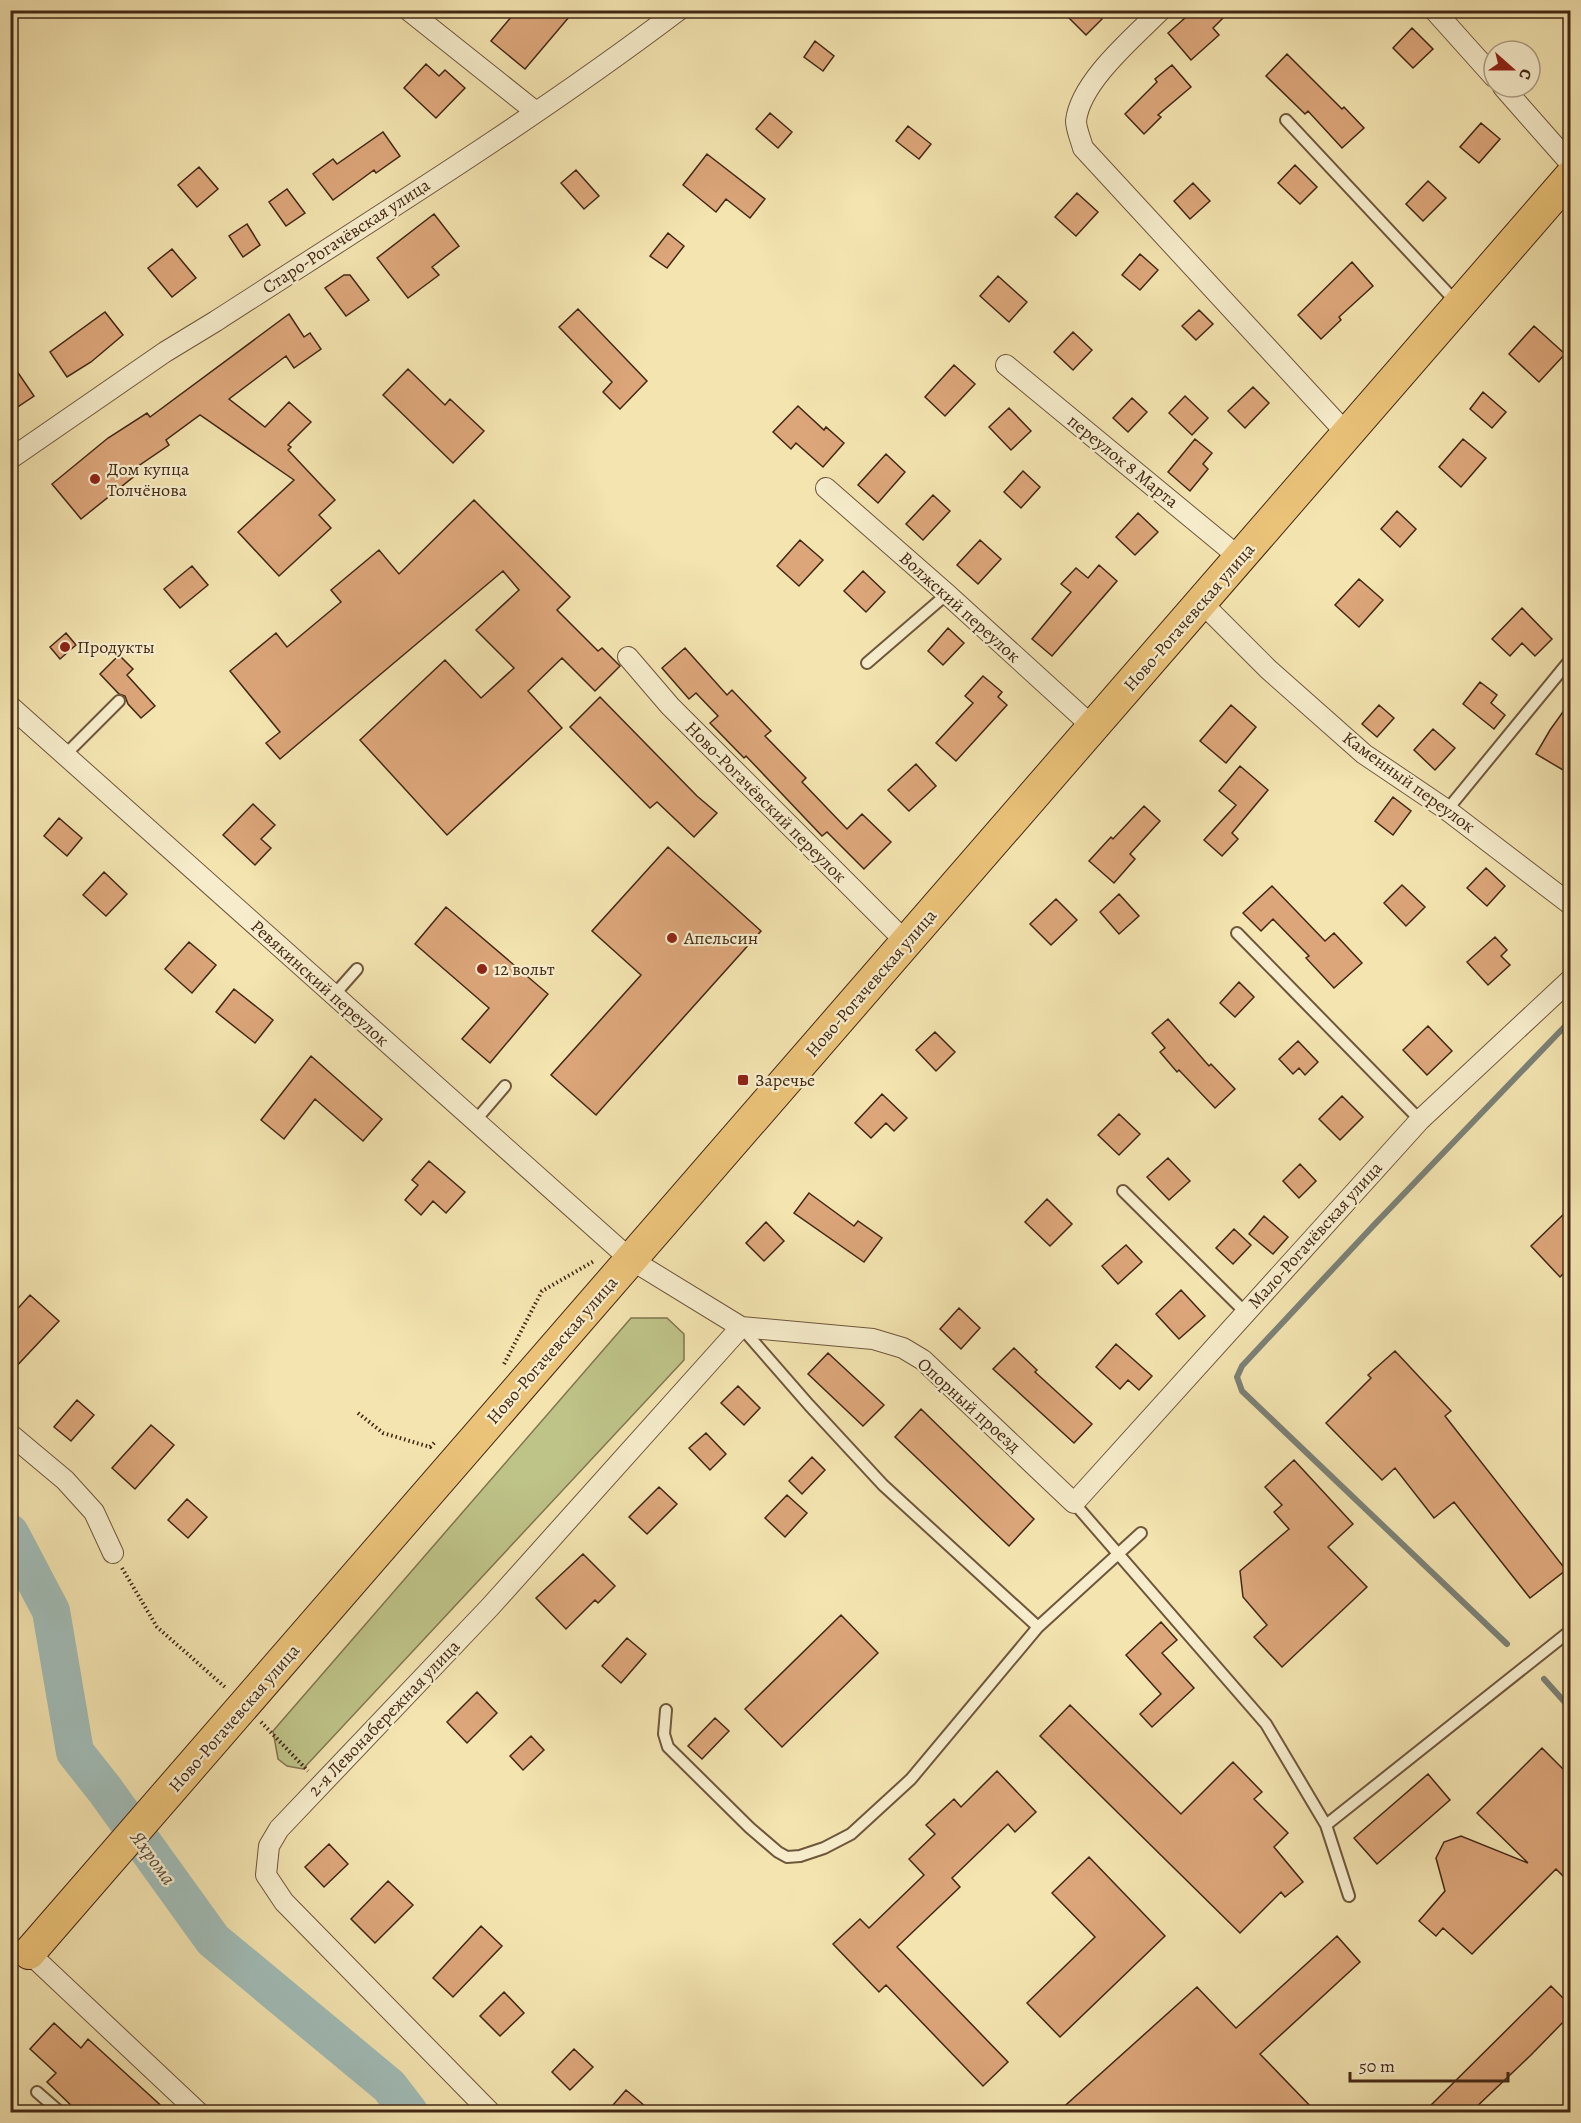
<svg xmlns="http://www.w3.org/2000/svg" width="1581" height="2123" viewBox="0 0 1581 2123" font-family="Alegreya,serif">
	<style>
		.green { fill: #bec388; stroke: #80764f; stroke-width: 1.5 }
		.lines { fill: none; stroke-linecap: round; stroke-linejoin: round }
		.stream { stroke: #7b8177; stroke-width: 6 }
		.river { stroke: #a1bcb7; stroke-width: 38 }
		.building { fill: #dca67a; stroke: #432816; stroke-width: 1.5 }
		.service-casing { stroke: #6f573c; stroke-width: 14 }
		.minor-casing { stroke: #6f573c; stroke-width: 22 }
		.primary-casing { stroke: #432816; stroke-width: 34 }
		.path { stroke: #432816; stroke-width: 4; stroke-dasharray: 1.5 3; stroke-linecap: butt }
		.service { stroke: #f7edcc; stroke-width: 10 }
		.minor { stroke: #f7edcc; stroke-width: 20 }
		.primary { stroke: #eac278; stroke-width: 32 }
		.poi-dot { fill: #8f2418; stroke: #f7edcc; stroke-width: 2 }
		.labels { text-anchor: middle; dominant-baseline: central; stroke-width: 4.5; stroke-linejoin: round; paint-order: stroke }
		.street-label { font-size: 18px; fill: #432816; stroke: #f7edcc }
		.poi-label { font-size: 18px; fill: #432816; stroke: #f7edcc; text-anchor: start }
		.water-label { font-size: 20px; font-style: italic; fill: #5a4d3e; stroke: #f7edcc }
	</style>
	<rect width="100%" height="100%" fill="#f3e4b0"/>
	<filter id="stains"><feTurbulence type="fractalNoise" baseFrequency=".00333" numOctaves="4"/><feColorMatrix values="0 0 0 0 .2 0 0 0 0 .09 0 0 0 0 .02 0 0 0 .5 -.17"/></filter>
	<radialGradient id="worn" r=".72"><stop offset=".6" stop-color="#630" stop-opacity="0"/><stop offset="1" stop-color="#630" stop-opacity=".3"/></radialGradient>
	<path class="green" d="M631,1318h36l17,16v26l-381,409 -16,-3 -9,-7 -5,-28z"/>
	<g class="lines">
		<path class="stream" d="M1507,1644l-265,-253 -5,-14 5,-11 131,-140 197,-205
			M1544,1679l26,29"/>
		<path class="river" d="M10,1533l41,78 24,141 30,38 108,150 176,146 20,26"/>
	</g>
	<path class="building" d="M517,10h58l-50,59 -34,-28z
		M1061,10h32l9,9 -16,16z
		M1194,10h37l-18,18 6,7 -28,25 -23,-27z
		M1412,28l21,21 -20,19 -20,-20z
		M815,41l19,15 -11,15 -19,-14z
		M1287,54l55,55 2,-2 20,21 -22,20 -34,-37 -3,3 -39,-38z
		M426,64l13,12 6,-6 20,18 -29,30 -32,-30z
		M1172,65l19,22 -33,28 3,2 -17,17 -19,-20 32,-32 -2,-3z
		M770,113l22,19 -14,16 -22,-19z
		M1481,123l19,16 -21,24 -19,-16z
		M908,126l23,18 -12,15 -23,-18z
		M383,132l17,24 -24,17 -2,-3 -41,30 -20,-26 20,-15 4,5z
		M707,154l58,45 -15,19 -24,-19 -10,13 -33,-27z
		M1295,165l22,22 -17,17 -22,-21z
		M199,167l19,22 -21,18 -19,-22z
		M576,170l23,26 -15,13 -23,-26z
		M1428,181l18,17 -23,23 -17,-17z
		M1193,183l17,18 -20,18 -16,-18z
		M287,189l18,24 -19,13 -17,-24z
		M1077,193l21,19 -22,24 -21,-19z
		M434,214l25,32 -27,21 7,8 -31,23 -31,-40z
		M247,224l13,21 -17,12 -14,-21z
		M668,233l16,13 -17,22 -17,-12z
		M172,249l24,29 -24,19 -24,-29z
		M1140,254l18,16 -18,20 -18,-15z
		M1352,262l21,24 -34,31 2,3 -20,19 -23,-24z
		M344,275h6l19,25 -23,16 -21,-28z
		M998,276l29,26 -18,20 -29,-26z
		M578,309l69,72 -27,28 -17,-17 9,-10 -53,-55z
		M1199,310l14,14 -17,16 -14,-14z
		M105,312l18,23 -32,27 -24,15 -17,-25z
		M289,314l15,23 6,-4 11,16 -27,19 -8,-12 -57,43 36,28 24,-25 22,20 -23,23 3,2 -3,3 47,50 -16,15 12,13 -52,48 -41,-44 56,-52 -94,-65 -34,25 3,5 -35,24 3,5 -56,45 -29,-35 56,-46 39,-25 3,4z
		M1534,326l31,28 -26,28 -30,-28z
		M1073,332l19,18 -19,20 -19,-18z
		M10,361l24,35 -24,16z
		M954,365l21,19 -30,32 -20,-19z
		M408,369l37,36 5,-6 34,32 -31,32 -70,-68z
		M1253,387l16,16 -24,25 -17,-17z
		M1483,392l23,20 -14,16 -22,-19z
		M1185,396l23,22 -16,17 -23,-22z
		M1132,398l15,14 -19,20 -15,-14z
		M798,406l26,24 2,-3 18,16 -21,24 -27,-24 -5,6 -18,-17z
		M1009,408l22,23 -20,19 -22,-23z
		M1195,439l17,14 -9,11 5,5 -18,22 -22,-19z
		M1463,439l23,19 -25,29 -22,-20z
		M886,454l19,18 -27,31 -20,-18z
		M1023,471l17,16 -19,21 -17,-16z
		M933,495l17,16 -27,29 -17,-16z
		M474,500l96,97 -13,13 41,41 4,-3 18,18 -25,25 -33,-33 -34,33 34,37 -115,107 -87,-95 85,-80 36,38 33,-30 -38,-38 43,-40 -16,-19 -223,188 -14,-16 14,-11 -50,-61 46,-38 11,14 54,-45 -10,-12 48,-40 20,24z
		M1397,511l19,18 -16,18 -19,-18z
		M1138,513l20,19 -23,23 -19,-18z
		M800,540l23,20 -24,26 -22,-20z
		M980,540l21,19 -23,25 -21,-19z
		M1099,565l18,16 -65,75 -20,-17 39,-47 -10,-8 15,-16 12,10z
		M192,566l16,19 -28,23 -16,-19z
		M863,571l22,21 -19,20 -22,-21z
		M1359,579l24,21 -24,27 -24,-22z
		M1522,608l30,31 -17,17 -13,-13 -12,13 -18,-17z
		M948,628l16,15 -21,22 -15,-14z
		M66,633l10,12 -16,14 -10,-12z
		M685,648l42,47 5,-5 39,41 -6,5 41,42 -4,4 45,47 15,-15 29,28 -27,27 -37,-37 -5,4 -76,-80 -2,2 -34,-35 8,-7 -22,-23 -7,6 -27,-31z
		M119,655l14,14 -6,6 28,31 -14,12 -13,-14 -3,-8 -6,-2 -19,-20z
		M983,676l19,16 -4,5 9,8 -51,56 -20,-18 37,-40 -8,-7z
		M1480,682l17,13 -6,8 14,12 -11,14 -31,-25z
		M600,697l97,99 20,17 -23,24 -37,-35 -7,6 -80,-81z
		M1570,702v55l-7,13 -27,-16 14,-24z
		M1231,705l25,22 -30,36 -26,-22z
		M1379,705l15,13 -17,19 -15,-13z
		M1433,729l22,19 -20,22 -21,-20z
		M916,764l20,22 -27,25 -21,-21z
		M1240,766l28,24 -36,43 6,6 -16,17 -18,-16 32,-35 -17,-14z
		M1393,797l18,14 -18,24 -18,-14z
		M253,804l22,21 -14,14 10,9 -16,17 -32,-30z
		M1144,806l16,15 -30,33 5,5 -21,24 -25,-22 22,-24 2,2z
		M59,818l23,20 -15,18 -23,-20z
		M668,847l93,84 -165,184 -45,-40 90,-100 -49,-44z
		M1486,868l19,18 -18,20 -20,-18z
		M104,872l23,22 -21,22 -23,-21z
		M1402,885l23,22 -19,19 -22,-23z
		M1272,886l53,55 9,-8 28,30 -28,25 -28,-30 3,-2 -36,-37 -12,12 -18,-18z
		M1119,894l20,22 -20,18 -19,-22z
		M1056,899l21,21 -26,25 -21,-21z
		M446,907l102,87 -58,69 -28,-24 27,-31 -74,-64z
		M1495,937l12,13 -6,6 9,9 -22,20 -21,-23z
		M189,942l27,23 -24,28 -27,-24z
		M1239,982l15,15 -19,20 -15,-14z
		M234,989l39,31 -18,23 -39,-31z
		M1168,1019l41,47 2,-2 24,25 -20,19 -36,-38 -2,2 -17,-20 5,-4 -13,-15z
		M1428,1026l24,25 -25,24 -24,-25z
		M935,1032l20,20 -19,19 -20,-21z
		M1298,1041l20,21 -13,13 -6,-7 -6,6 -14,-15z
		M311,1056l71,63 -19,22 -48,-42 -31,40 -23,-19z
		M882,1094l25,24 -13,13 -8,-8 -15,15 -16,-15z
		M1342,1096l21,21 -23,23 -21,-21z
		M1119,1114l21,20 -21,21 -21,-20z
		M1168,1158l22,23 -21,19 -22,-23z
		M429,1161l36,31 -19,21 -13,-12 -12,14 -16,-15 13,-15 -6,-5z
		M1300,1164l16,17 -17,17 -16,-17z
		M809,1193l45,33 4,-5 24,17 -18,24 -70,-49z
		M1047,1199l25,25 -22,22 -25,-24z
		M1570,1208v59l-10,10 -29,-31z
		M1264,1216l24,21 -15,17 -24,-20z
		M766,1222l18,19 -20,20 -18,-18z
		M1234,1229l17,16 -18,19 -17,-16z
		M1126,1245l16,17 -24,22 -16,-18z
		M1181,1290l24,26 -26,23 -23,-25z
		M30,1295l29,26 -49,52v-56z
		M959,1308l21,20 -19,21 -21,-20z
		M1116,1344l36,32 -13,14 -11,-10 -8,9 -24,-22z
		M1014,1348l23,22 -2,2 57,52 -18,19 -81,-74z
		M1395,1351l56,60 -6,5 121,154 -36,28 -76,-96 -20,16 -39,-50 -13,12 -56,-57 45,-45 -3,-3z
		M828,1353l56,52 -21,21 -55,-52z
		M738,1386l22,22 -16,17 -23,-22z
		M77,1400l17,15 -23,26 -17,-14z
		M921,1409l113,110 -25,27 -114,-109z
		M151,1425l23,20 -39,44 -23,-21z
		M706,1433l20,21 -16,16 -21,-22z
		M812,1457l13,13 -23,24 -13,-13z
		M1294,1460l59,64 -25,23 39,40 -85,80 -28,-30 13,-12 -24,-28 -3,-26 49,-42 -15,-17 8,-7 -17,-18z
		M659,1487l18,17 -30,30 -18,-17z
		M787,1495l20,18 -22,24 -20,-19z
		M187,1499l20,18 -19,21 -20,-18z
		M583,1554l32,32 -17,17 -3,-3 -29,29 -30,-31z
		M841,1615l37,38 -96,94 -37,-38z
		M1161,1622l16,18 -15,13 32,35 -42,39 -12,-13 21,-20 -35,-39z
		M627,1638l19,16 -25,29 -19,-17z
		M477,1692l20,21 -30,30 -20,-21z
		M1070,1705l111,109 52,-52 29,30 -8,7 34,34 -14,14 29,35 -18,15 -4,-5 -41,41 -200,-197z
		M715,1718l14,13 -27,28 -14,-13z
		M531,1736l13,14 -21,20 -13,-14z
		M1542,1748l28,28v107l-14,-14 -84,85 -29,-26 -7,8 -17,-15 26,-30 -9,-33 8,-16 17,-6 67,27 -51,-50z
		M997,1771l39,41 -21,20 -7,-8 -56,54 8,9 -63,60 111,115 -25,24 -97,-101 -7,7 -46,-48 27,-25 9,9 55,-53 -15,-16 26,-25 -9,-9 28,-26 7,8z
		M1428,1774l22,26 -73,64 -23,-26z
		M329,1844l19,20 -24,23 -19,-20z
		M1089,1857l76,79 -105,101 -33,-34 68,-66 -43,-44z
		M388,1881l25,24 -38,38 -24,-24z
		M481,1926l21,20 -49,51 -20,-19z
		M1337,1936l23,26 -100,92 56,58h-258l139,-125 39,41z
		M1551,1986l19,19v10l-39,40 -60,57h-47z
		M504,1992l20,21 -24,23 -20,-20z
		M54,2023l27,25 7,-9 80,73h-90l-31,-30 9,-9 -26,-24z
		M574,2049l19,18 -23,23 -18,-18z
		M626,2090l26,22h-45z"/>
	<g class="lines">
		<defs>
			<path id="service" d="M1286,120l172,184
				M867,663l80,-69
				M65,755l54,-54
				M1447,810l123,-150
				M1237,933l183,187
				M334,995l23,-26
				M475,1121l30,-35
				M1123,1191l122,121
				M741,1327l68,78 74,80 155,142
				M1074,1503l192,221 60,101 23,71
				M666,1710l-2,24 4,13 82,81 28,24 9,5 13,-1 24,-8 27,-14 60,-55 127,-152 103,-94
				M1326,1825l244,-194
				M37,2092l23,20"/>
			<path id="minor" d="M408,10l128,102
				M1161,10c-27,27 -81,72 -85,111 0,8 5,19 7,27l264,286
				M1434,10l60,67
				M1503,87l67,76
				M1006,365l234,193
				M10,459l155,-107 51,-31c156,-101 315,-199 463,-311
				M826,488l121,106 146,133
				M1202,603l66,66 96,85 83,56 123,94
				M628,657l42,49 237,237
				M10,706l620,553 111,68 132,12 30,9 20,12 151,143 346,-383 150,-140
				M10,1434l55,46 29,32 19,41
				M29,1953l169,159
				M490,2112l-206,-210 -18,-27 3,-29 10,-17 211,-222 251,-280"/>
			<path id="primary" d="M29,1953l1541,-1776"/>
		</defs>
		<use href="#service" class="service-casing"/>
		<use href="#minor" class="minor-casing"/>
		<use href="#primary" class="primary-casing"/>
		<path class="path" d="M504,1364l38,-73 52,-30
			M358,1413l25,20 47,14 5,-5
			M122,1568l35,59 69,61
			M261,1722l47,49"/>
		<use href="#service" class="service"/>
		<use href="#minor" class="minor"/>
		<use href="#primary" class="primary"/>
	</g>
	<g class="poi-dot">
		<circle cx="95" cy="479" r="6"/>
		<circle cx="65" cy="647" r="6"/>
		<circle cx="672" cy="938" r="6"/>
		<circle cx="482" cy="969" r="6"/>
		<rect x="737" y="1074" width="12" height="12" rx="3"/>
	</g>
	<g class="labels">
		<g class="street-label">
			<text transform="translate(346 236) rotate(-33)">Старо-Рогачёвская улица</text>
			<text transform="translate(1123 461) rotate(39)">переулок 8 Марта</text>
			<text transform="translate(960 607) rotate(42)">Волжский переулок</text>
			<text transform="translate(1189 617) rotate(-49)">Ново-Рогачевская улица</text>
			<text transform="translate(1409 782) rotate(36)">Каменный переулок</text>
			<text transform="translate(766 802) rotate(45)">Ново-Рогачёвский переулок</text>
			<text transform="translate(320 983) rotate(42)">Ревякинский переулок</text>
			<text transform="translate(871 983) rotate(-49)">Ново-Рогачевская улица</text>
			<text transform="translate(1315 1235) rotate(-48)">Мало-Рогачёвская улица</text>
			<text transform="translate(552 1350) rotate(-49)">Ново-Рогачевская улица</text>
			<text transform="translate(969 1405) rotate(42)">Опорный проезд</text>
			<text transform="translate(234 1718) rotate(-49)">Ново-Рогачевская улица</text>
			<text transform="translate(384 1718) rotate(-46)">2-я Левонабережная улица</text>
		</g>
		<g class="poi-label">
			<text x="107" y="469">Дом купца<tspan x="107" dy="21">Толчёнова</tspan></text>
			<text x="77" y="647">Продукты</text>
			<text x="684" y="938">Апельсин</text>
			<text x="494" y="969">12 вольт</text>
			<text x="755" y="1080">Заречье</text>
		</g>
		<g class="water-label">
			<text transform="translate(153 1858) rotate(54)">Яхрома</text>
		</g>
	</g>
	<rect width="1581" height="2123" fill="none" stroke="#f3e4b0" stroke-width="36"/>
	<rect x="12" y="12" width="1557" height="2099" fill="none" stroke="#432816" stroke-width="3"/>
	<rect x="18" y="18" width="1545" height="2087" fill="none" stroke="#432816" stroke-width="1.5"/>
	<g transform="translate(1512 69) rotate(111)"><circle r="28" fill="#f7edcc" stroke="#af9e83" stroke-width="1.5"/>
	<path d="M0-4.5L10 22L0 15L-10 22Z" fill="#8f2418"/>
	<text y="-9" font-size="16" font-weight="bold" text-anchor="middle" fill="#432816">С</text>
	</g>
	<path d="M1350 2072v9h158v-9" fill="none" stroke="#432816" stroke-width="3"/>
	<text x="1359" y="2072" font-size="18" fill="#432816" stroke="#f7edcc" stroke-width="4.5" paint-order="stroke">50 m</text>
	<rect width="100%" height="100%" filter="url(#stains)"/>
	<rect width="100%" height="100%" fill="url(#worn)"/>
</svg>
